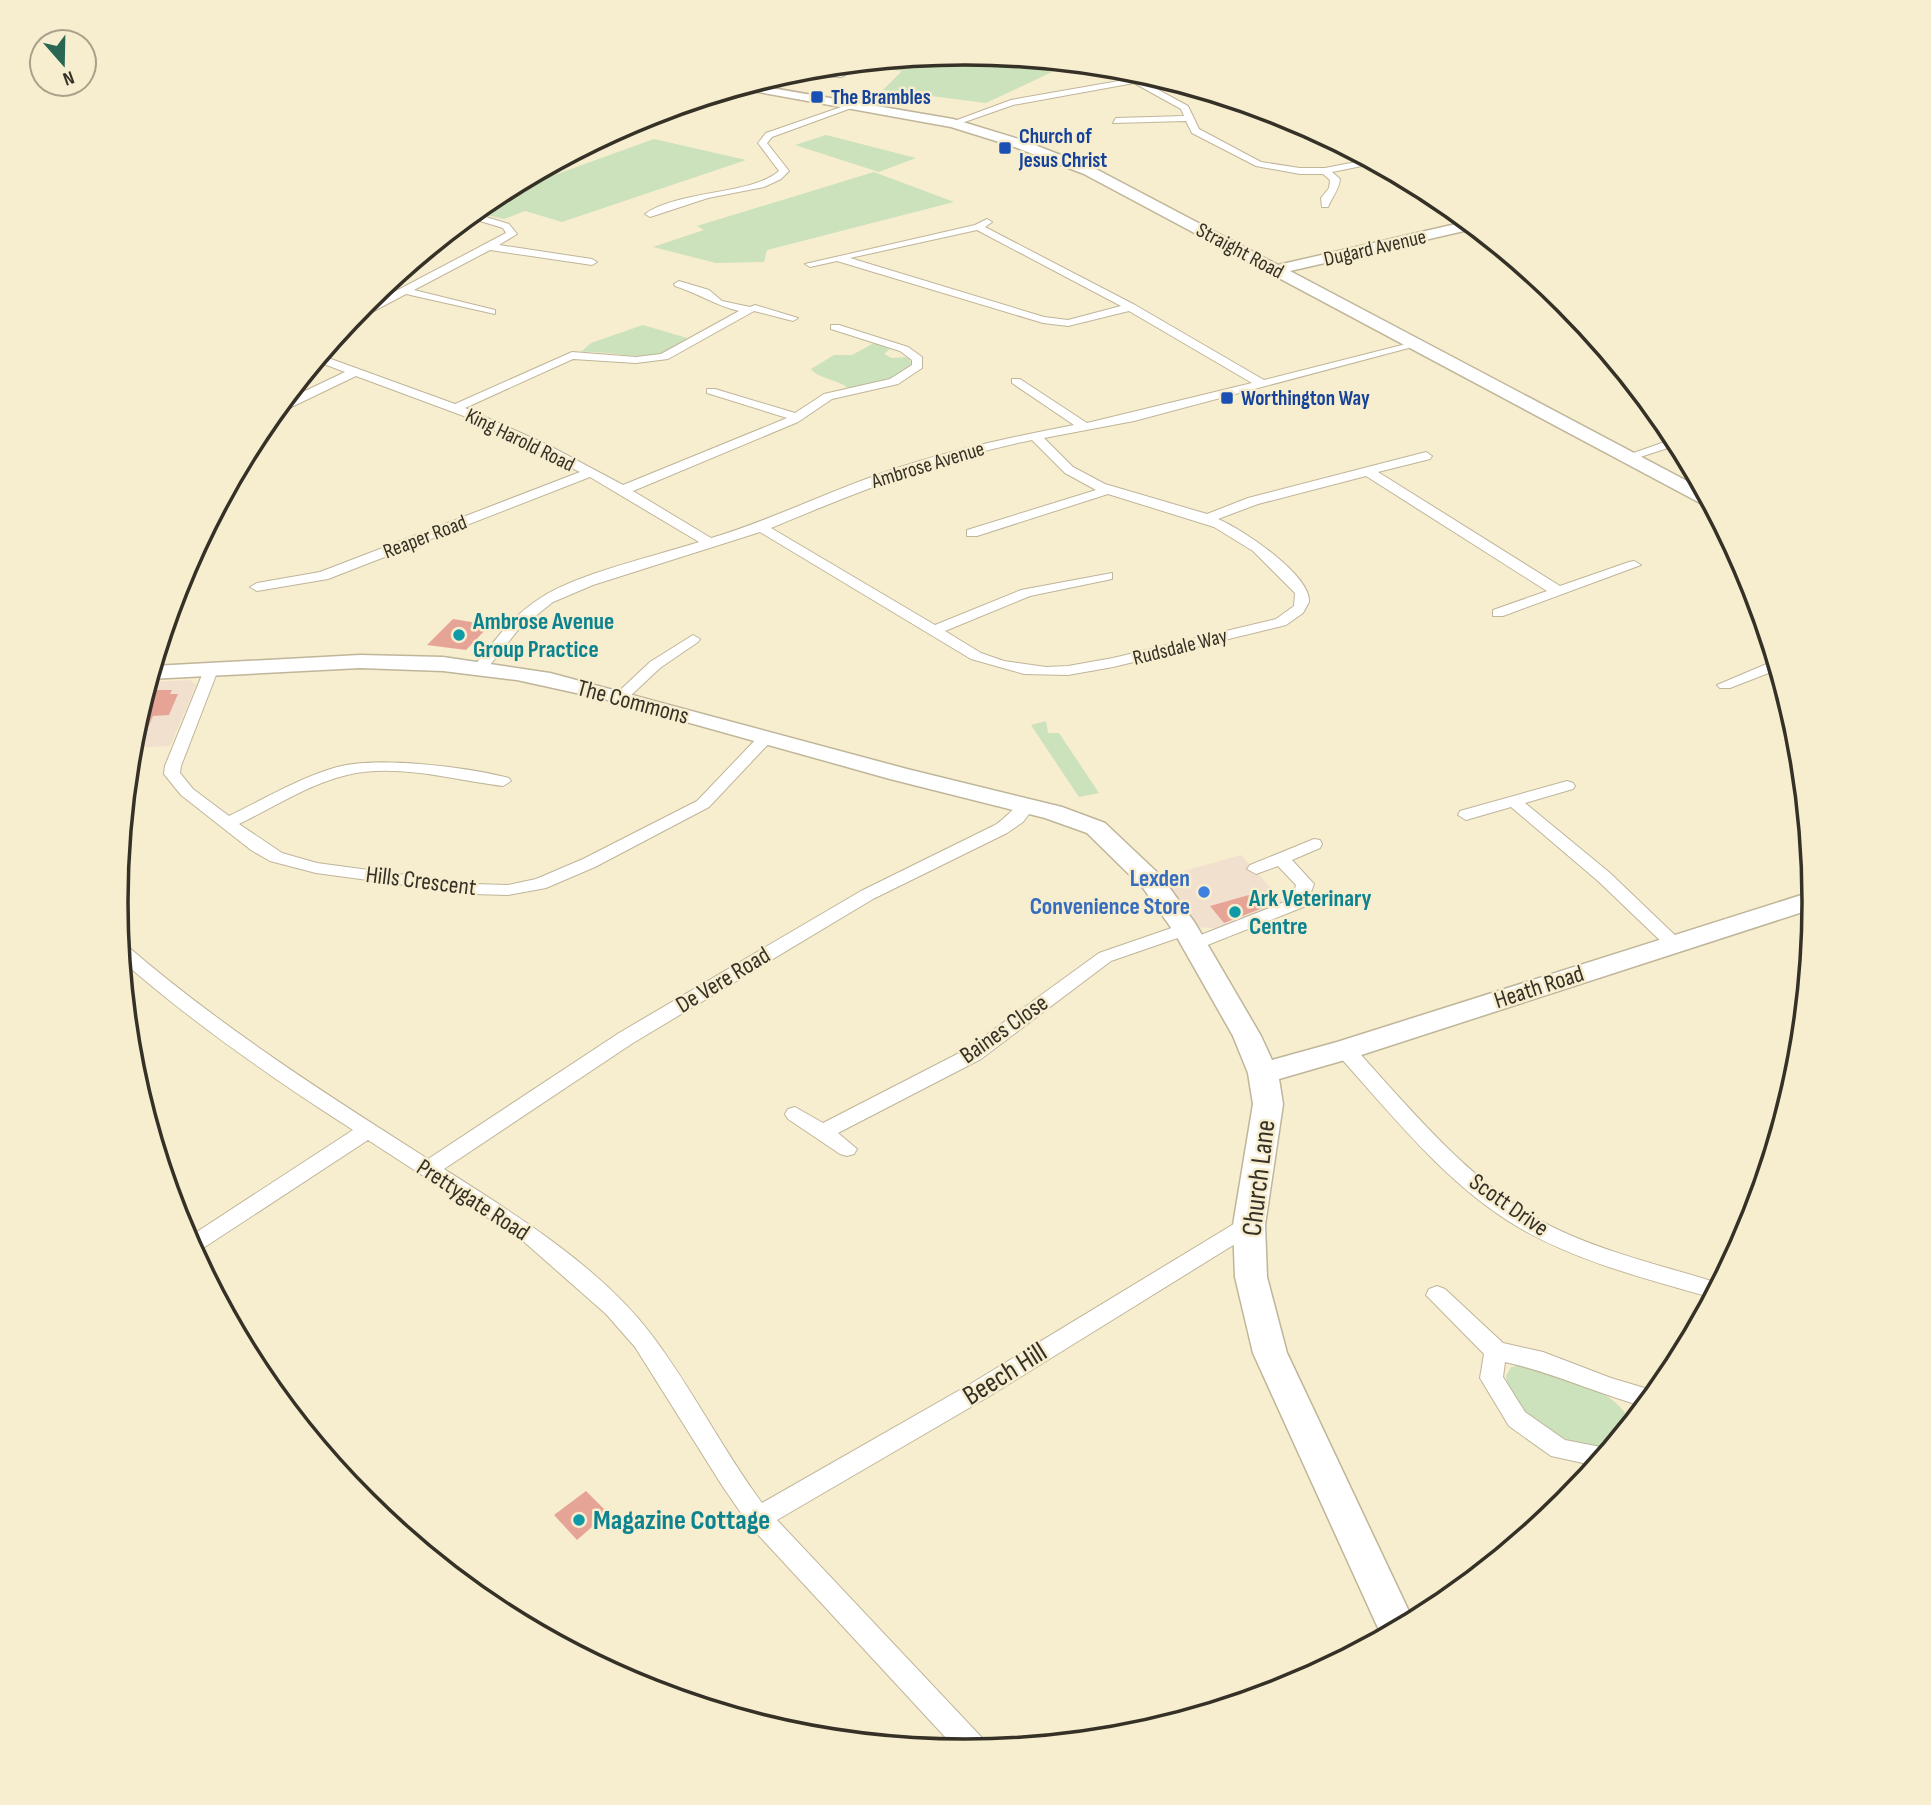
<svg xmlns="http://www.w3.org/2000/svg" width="1931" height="1805" viewBox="0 0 1931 1805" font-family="'Sofia Sans Condensed',sans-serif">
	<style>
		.commercial { fill: #f1e0ce }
		.green { fill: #cbe2bc }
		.building { fill: #e6a497 }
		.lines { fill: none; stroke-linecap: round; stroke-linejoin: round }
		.street-casing { stroke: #bfb599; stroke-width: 2 }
		.secondary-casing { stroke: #bfb599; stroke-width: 3 }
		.street { fill: #fff; fill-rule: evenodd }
		.secondary { fill: #fff; fill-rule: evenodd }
		.transit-dot { fill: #1a4fb4; stroke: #f7edcf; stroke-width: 2.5 }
		.culture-dot { fill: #0f9aa8; stroke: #f7edcf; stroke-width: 2.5 }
		.shop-dot { fill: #3f7fe0; stroke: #f7edcf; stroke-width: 2.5 }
		.labels { text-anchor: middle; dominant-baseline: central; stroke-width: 5; stroke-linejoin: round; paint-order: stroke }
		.far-transit-label { font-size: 21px; font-weight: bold; fill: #164399; stroke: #f7edcf; text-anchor: start }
		.far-street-label { font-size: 21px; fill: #353126; stroke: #f7edcf }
		.culture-label { font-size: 24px; font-weight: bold; fill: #0d838f; stroke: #f7edcf; text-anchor: start }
		.street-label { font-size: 24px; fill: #353126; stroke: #f7edcf }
		.shop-label { font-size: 24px; font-weight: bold; fill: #366cbe; stroke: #f7edcf; text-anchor: end }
		.near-street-label { font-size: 28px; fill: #353126; stroke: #f7edcf }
		.near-culture-label { font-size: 28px; font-weight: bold; fill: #0d838f; stroke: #f7edcf; text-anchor: start }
		.rim { fill: none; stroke: #353126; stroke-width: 3.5 }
	</style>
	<rect width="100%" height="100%" fill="#f7edcf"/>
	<path class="commercial" d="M190,680l6,5 -26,61 -39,2 17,-66z
		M1241,855l45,50 -58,24 -33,-2 -35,-47 6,-4z"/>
	<path class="green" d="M966,53l105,10 -85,40 -103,-13 19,-19 -58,-7z
		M826,135l90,23 -37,14 -84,-27z
		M654,139l92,21 -184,62 -37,-11 -21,8 -30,-7 17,-14z
		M874,172l80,30 -187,48 -3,12 -48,1 -63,-16 51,-17 -7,-4z
		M643,325l44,13c-34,31 -67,12 -106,14l10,-9z
		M874,343l16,6 -6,5 8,4 17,-1 3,9 -20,14 -44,8c-11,-9 -29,-9 -37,-19l23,-14h18z
		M1046,721l2,12h11l40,60 -20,4 -48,-72z
		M1527,1364c35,13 88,23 105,60l-19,23c-43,3 -100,-26 -107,-71l5,-9z"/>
	<path class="building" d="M453,619l37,6 -24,25 -39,-5z
		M146,690h26l-2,4h8l-9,21 -16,1 -13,30 -9,-3z
		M1256,893l12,13 -44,17 -14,-17z
		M586,1491l22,22 -31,27 -23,-25z"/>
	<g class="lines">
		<defs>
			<path id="street" d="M796,71l45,2 4,2 -4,2 -44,-2 -36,17 -7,-2z
				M1153,75l8,3 -17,4 44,24 11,23 62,33 39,6h25l36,-7 3,-5 6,4 -3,5 -35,7 8,7c-1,11 -8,18 -12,28h-6l-1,-9 8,-10 1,-8 -7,-6h-23l-44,-8 -64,-33 -6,-12 -73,2 3,-5 68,-2 -3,-7 -47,-26 -121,22 -57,20 -7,-2 62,-23z
				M850,104l7,2 -85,31 -5,6 22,28 -8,8 -17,8 -56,11 -58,19 -5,-3c34,-24 107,-19 134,-43l-21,-28 8,-10z
				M1309,128l13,6 -16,-1 -1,-2z
				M473,213l36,11 8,10 -18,11 93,14 5,3 -5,3 -102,-15 -76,40 81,20v4l-89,-20 -53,28 -6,1 9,-11 150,-79 -3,-5 -36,-11z
				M987,219l5,3 -7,5 150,78 129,75 150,-38 6,3 -286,76 -90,17 29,29 32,17 102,30 41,-16 178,-46 6,4 -2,3 -52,13 182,114 69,-24 5,-1 7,4 -138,51h-10v-6l54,-19 -181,-115 -108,28 -40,15c24,10 93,56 91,83l-6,11 -17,12 -173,42 -45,8 -44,-1 -53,-15 -211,-127 -167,53 -40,17 -35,28 -33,41h-10l-2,-3 2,-3c20,-25 39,-51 67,-68 38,-24 113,-41 157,-55l-109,-65 -262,102 -71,12 -7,-4 7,-4 63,-11 260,-100 -111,-54 -113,-42 -75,36h-7l8,-10 63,-30 -29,-11 4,-6 135,49 117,-52 64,5 25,-3 78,-43c-25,-6 -39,-17 -64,-25l-1,-2 5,-3 30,9 13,11 28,6 5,-2 43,13 -5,3 -39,-10 -86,48 -32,4 -63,-4 -108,49 83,37 75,40 164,-67 -80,-25v-4h8l80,24 29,-19 66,-15 22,-14v-5l-12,-9 -69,-22v-4h8l69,22 14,10v11l-24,16 -66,15 -34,23 -165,69 78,47c57,-17 110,-43 166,-63 64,-23 130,-37 197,-50l-62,-42v-4h8l67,44 165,-40 -123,-72 -61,15 -25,-3 -206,-62 -27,6 -5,-3 170,-39zM977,230l144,76 -53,14 -24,-3 -194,-59zM1032,440l33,33 31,17 -129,40v6h10l131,-42 106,33 39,24 42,42 -1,13 -18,13 -163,39 -45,8 -22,1 -42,-6 -23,-8 -36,-22 85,-35 82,-17v-6l-91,17 -86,35 -164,-97c86,-36 170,-70 261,-88z
				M1676,438l4,6 -52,17 -6,-4z
				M693,635l7,4 -2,3 -38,26 -34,32h-10l-3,-3 3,-3 34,-32z
				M1776,660l3,9 -49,19h-10l-3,-3z
				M211,666l7,4 -37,96 -1,7 13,16 36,27c35,-17 70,-38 108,-49 41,-11 130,0 172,11l2,3 -8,5c-49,-6 -107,-23 -156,-11 -38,9 -73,32 -108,49l43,29 35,10 155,21 36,1 28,-6 47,-20 114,-58 63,-66 6,-2 8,5 -65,69 -114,60 -49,21 -38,7 -36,-1 -156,-21 -46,-12 -19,-11 -70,-55 -17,-21 1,-8 39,-96z
				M1567,781l6,2 2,3 -2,3 -48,14 85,70 70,67 3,4 -3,4h-12l-70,-67 -87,-74 -45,13 -8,-5 2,-4z
				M1027,801l8,5 -12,16 -16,11 -134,66 -240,144 -189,126c71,45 155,97 207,165 41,54 71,115 111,169l210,-120 270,-164 7,-2 7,2 4,6 -4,6 -268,166 -211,123 209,222 3,8 -30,2 -209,-226 -27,-39 -88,-140 -29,-33 -84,-74 -154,-100 -174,114 -8,-15 167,-109c-81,-52 -160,-107 -232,-170l-1,-17 6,2c94,81 198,148 302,214l191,-126 242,-142 134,-66c10,-6 21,-21 32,-24z
				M1314,839l6,1 2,4 -2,4 -28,12 22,24 -8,22 -106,42h-12l-3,-4 3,-4 104,-41 4,-14 -18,-19 -22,8 -9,-5 3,-4z
				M1186,923l9,6 -3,4 -81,28 -130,98 -143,74 19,16 -3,5 -7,2 -7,-2 -52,-35 -3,-5 3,-5 7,-2 28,16 144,-74 132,-96z
				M1345,1043l7,2c63,69 125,147 211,187 51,23 105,35 158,52l-8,14c-66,-19 -135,-36 -195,-71 -71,-42 -125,-111 -180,-172l-3,-5 3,-5z
				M1437,1286l8,3 58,54 40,9 68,26 47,14 -12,15c-48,-13 -92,-34 -141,-45l-2,15 22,35 40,28 46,9 -14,17 -46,-10 -42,-30 -29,-48 4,-24 -58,-59 3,-6z"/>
			<path id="secondary" d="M748,84l205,35 69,21 72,28 184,97 191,-44 8,7 -187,43 414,219 8,15 -10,-1 -618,-330 -72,-28 -61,-19 -215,-39z
				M360,655l83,2 107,16 357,96 155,38 43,16 56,53 34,47 66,113 11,24 65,-18 477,-151 1,17 -460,149 -76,22 4,25 -18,121 2,52 20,76 127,269 -31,17 -130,-286 -18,-76 -2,-52 20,-121 -5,-31 -15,-37 -59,-104 -31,-44 -56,-55 -42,-15 -155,-39 -282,-79 -91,-20 -74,-9 -83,-3 -211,11 4,-13z"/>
		</defs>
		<use href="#street" class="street-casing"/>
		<use href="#secondary" class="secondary-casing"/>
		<use href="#street" class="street"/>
		<use href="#secondary" class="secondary"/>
	</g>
	<g class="transit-dot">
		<rect x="810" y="90" width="14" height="14" rx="3.5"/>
		<rect x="998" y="141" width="14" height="14" rx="3.5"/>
		<rect x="1220" y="391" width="14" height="14" rx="3.5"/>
	</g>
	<g class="culture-dot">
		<circle cx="459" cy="635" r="7"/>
		<circle cx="1235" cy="912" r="7"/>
		<circle cx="579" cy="1520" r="7"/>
	</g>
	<circle class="shop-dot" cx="1204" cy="892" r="7"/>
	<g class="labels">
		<g class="far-transit-label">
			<text x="831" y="97">The Brambles</text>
			<text x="1019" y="136">Church of<tspan x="1019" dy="24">Jesus Christ</tspan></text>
			<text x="1241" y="398">Worthington Way</text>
		</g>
		<g class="far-street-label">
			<text transform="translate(1375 248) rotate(-13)">Dugard Avenue</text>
			<text transform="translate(1240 251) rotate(28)">Straight Road</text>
			<text transform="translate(520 440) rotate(26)">King Harold Road</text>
			<text transform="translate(928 465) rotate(-17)">Ambrose Avenue</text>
			<text transform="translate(425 537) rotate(-21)">Reaper Road</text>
			<text transform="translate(1180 647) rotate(-14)">Rudsdale Way</text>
		</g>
		<g class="culture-label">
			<text x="473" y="621">Ambrose Avenue<tspan x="473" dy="28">Group Practice</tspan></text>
			<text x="1249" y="898">Ark Veterinary<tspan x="1249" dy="28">Centre</tspan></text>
		</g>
		<g class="street-label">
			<text transform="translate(633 702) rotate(15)">The Commons</text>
			<text transform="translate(421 881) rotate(7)">Hills Crescent</text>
			<text transform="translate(723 980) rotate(-31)">De Vere Road</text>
			<text transform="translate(1539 987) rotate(-18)">Heath Road</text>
			<text transform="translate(1004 1029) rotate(-35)">Baines Close</text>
			<text transform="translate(473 1200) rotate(33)">Prettygate Road</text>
			<text transform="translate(1509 1205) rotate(35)">Scott Drive</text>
		</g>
		<g class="shop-label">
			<text x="1190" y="878">Lexden<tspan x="1190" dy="28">Convenience Store</tspan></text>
		</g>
		<g class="near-street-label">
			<text transform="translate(1259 1178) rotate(-83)">Church Lane</text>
			<text transform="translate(1005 1374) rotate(-32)">Beech Hill</text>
		</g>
		<g class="near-culture-label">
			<text x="593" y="1520">Magazine Cottage</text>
		</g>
	</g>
	<path d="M0 0H1931V1805H0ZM128 902a837 837 0 1 1 1674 0a837 837 0 1 1-1674 0Z" fill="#f7edcf" fill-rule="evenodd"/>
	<path class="rim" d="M128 902a837 837 0 1 1 1674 0a837 837 0 1 1-1674 0Z"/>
	<g transform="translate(63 63) rotate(160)"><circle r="33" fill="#f7edcf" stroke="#a9a28b" stroke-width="2"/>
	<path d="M0-5L12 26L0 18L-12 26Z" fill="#296753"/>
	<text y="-10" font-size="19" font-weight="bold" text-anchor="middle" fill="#353126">N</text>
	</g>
</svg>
